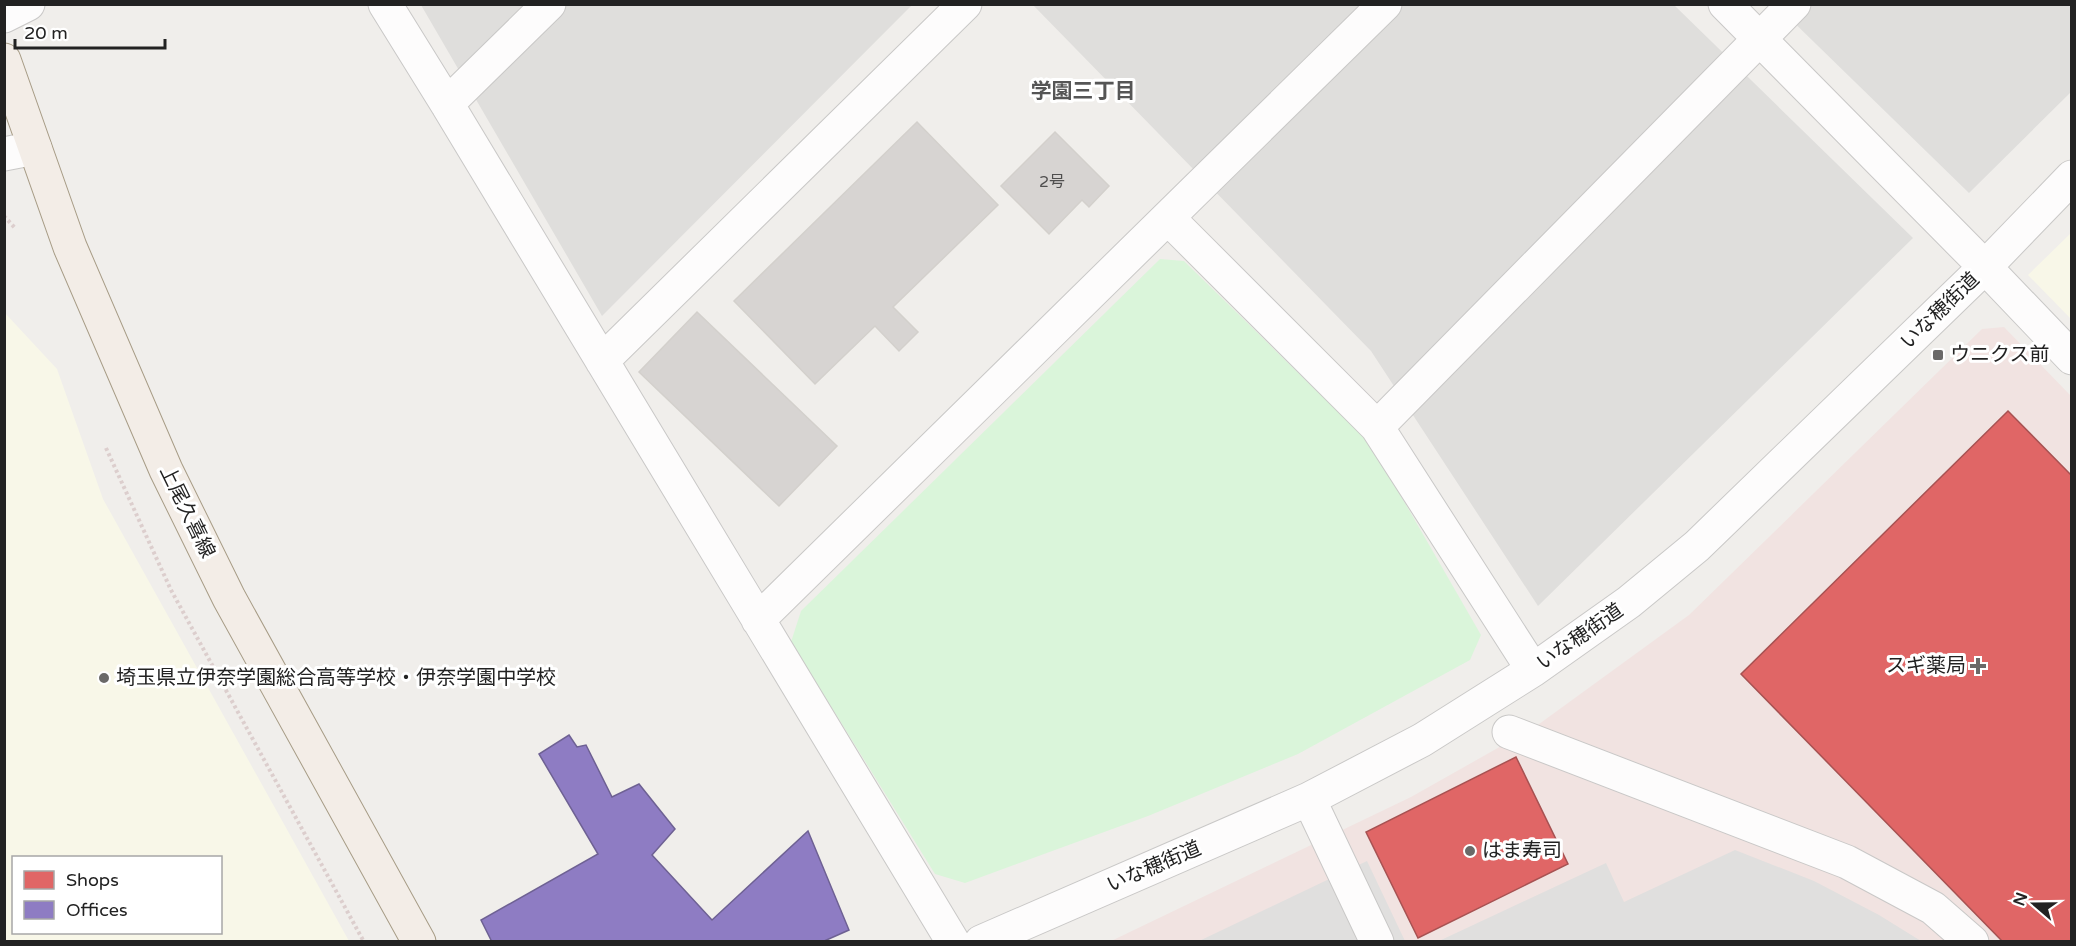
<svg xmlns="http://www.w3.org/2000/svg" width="2076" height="946" viewBox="0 0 2076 946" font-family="'Varela Round','Noto Sans JP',sans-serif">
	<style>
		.residential { fill: #dfdedc }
		.commercial { fill: #f1e3e1 }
		.education { fill: #f8f7e8; fill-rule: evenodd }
		.park { fill: #daf5da }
		.parking { fill: #e0dfde }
		.shops { fill: #e06666; stroke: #a75252; stroke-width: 1.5 }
		.offices { fill: #8e7cc3; stroke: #6e6193; stroke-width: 1.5 }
		.building { fill: #d7d4d2; stroke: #d3d0cc; stroke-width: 1.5 }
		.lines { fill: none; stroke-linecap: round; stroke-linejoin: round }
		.minor-casing { stroke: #c9c8c7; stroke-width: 35 }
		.major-casing { stroke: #a79c86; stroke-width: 35 }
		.path { stroke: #dccecd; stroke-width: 4; stroke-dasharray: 3 3; stroke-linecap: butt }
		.minor { stroke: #fdfcfc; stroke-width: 33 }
		.major { stroke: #f3ede7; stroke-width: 33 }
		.poi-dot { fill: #6a6968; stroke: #fff; stroke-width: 2 }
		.labels { text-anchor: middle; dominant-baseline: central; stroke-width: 6; stroke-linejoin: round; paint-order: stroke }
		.number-label { font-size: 16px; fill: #4f4e4e }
		.street-label { font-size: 20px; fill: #222; stroke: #fff }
		.poi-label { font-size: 20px; fill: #222; stroke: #fff; text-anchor: start }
		.neighbourhood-label { font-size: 21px; font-weight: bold; fill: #555; stroke: #fff }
	</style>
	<rect width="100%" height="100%" fill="#f0eeeb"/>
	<path class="residential" d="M421,5h491l-310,311z
		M1033,5h641l239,233 -375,368 -167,-255z
		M1776,5h295v87l-102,101z"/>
	<path class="commercial" d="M2004,327l67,69v545l-962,1 302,-145 124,-70 154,-112 293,-286z"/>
	<path class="education" d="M2071,233v86l-43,-44z
		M4,312l53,57 46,130 246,442h-344zM14,858h206v74h-206z"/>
	<path class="park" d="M1160,259l24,2 187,183 110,191 -11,25 -172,94 -150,62 -183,67 -30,-9 -144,-232 10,-31z"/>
	<path class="parking" d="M1735,850l79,31 65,34 42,26h-482l167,-78 18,39z
		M1367,861l38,80 -208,1z"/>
	<path class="shops" d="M2008,411l64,65v466h-69l-262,-268z
		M1516,757l52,107 -150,74 -52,-106z"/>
	<path class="offices" d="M569,735l8,12 9,-2 26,52 27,-13 36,45 -23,26 60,65 96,-89 41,99 -27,12h-330l-11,-22 117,-66 -59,-100z"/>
	<path class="building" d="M917,122l81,83 -105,102 25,25 -19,19 -24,-25 -60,58 -81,-83z
		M1055,132l54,54 -20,21 -7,-7 -33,34 -48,-48z
		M697,312l140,134 -58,60 -140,-134z"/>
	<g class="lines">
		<defs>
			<path id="minor" d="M385,4l62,100 506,838
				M1725,4l260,263 87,91
				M4,16l24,-12
				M447,104l102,-100
				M4,154l31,-6
				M1168,218l209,209 156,243
				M602,361l363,-357
				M1377,427l417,-423
				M758,620l627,-616
				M1509,732l338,130 86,46 39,34
				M1309,799l68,143
				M981,942l328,-143 113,-59 111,-70 96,-68 68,-56 288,-279 87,-90"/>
			<path id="major" d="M4,60l66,187 96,223 63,128 190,344"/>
		</defs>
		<use href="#minor" class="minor-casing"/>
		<use href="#major" class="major-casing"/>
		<path class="path" d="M4,216l11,12
			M106,448l65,142 193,352"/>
		<use href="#minor" class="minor"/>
		<use href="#major" class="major"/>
	</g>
	<g class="poi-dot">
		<rect x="1932" y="349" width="12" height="12" rx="3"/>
		<path d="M1975 657h6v6h6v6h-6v6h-6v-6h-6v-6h6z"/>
		<circle cx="104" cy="678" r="6"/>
		<circle cx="1470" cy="851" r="6"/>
	</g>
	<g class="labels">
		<g class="number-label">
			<text x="1052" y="182">2号</text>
		</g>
		<g class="street-label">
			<text transform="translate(1940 311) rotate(-44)">いな穂街道</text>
			<text transform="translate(187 512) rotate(64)">上尾久喜線</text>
			<text transform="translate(1580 637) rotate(-35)">いな穂街道</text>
			<text transform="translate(1154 867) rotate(-23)">いな穂街道</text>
		</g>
		<g class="poi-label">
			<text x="1950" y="355">ウニクス前</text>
			<text x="1966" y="666" text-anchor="end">スギ薬局</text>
			<text x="116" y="678">埼玉県立伊奈学園総合高等学校・伊奈学園中学校</text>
			<text x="1482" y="851">はま寿司</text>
		</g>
		<g class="neighbourhood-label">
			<text x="1083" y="91">学園三丁目</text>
		</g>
	</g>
	<rect width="2076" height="946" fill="none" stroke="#222222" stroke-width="12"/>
	<rect x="12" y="856" width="210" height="78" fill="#ffffff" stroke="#a7a7a7" stroke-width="1.5"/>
	<rect x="24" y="871" width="30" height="18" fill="#e06666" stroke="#a7a7a7" stroke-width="1.5"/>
	<text x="66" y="886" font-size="18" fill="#222222">Shops</text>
	<rect x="24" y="901" width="30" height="18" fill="#8e7cc3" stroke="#a7a7a7" stroke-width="1.5"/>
	<text x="66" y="916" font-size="18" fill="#222222">Offices</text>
	<g transform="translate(2034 904) rotate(290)" stroke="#ffffff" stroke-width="4.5" paint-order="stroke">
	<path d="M0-4.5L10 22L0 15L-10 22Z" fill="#222222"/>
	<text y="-9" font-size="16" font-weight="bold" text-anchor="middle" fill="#222222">N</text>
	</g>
	<path d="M15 39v9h150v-9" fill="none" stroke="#222222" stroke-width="3"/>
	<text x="24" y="39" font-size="18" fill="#222222" stroke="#ffffff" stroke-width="4.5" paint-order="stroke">20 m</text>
</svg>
